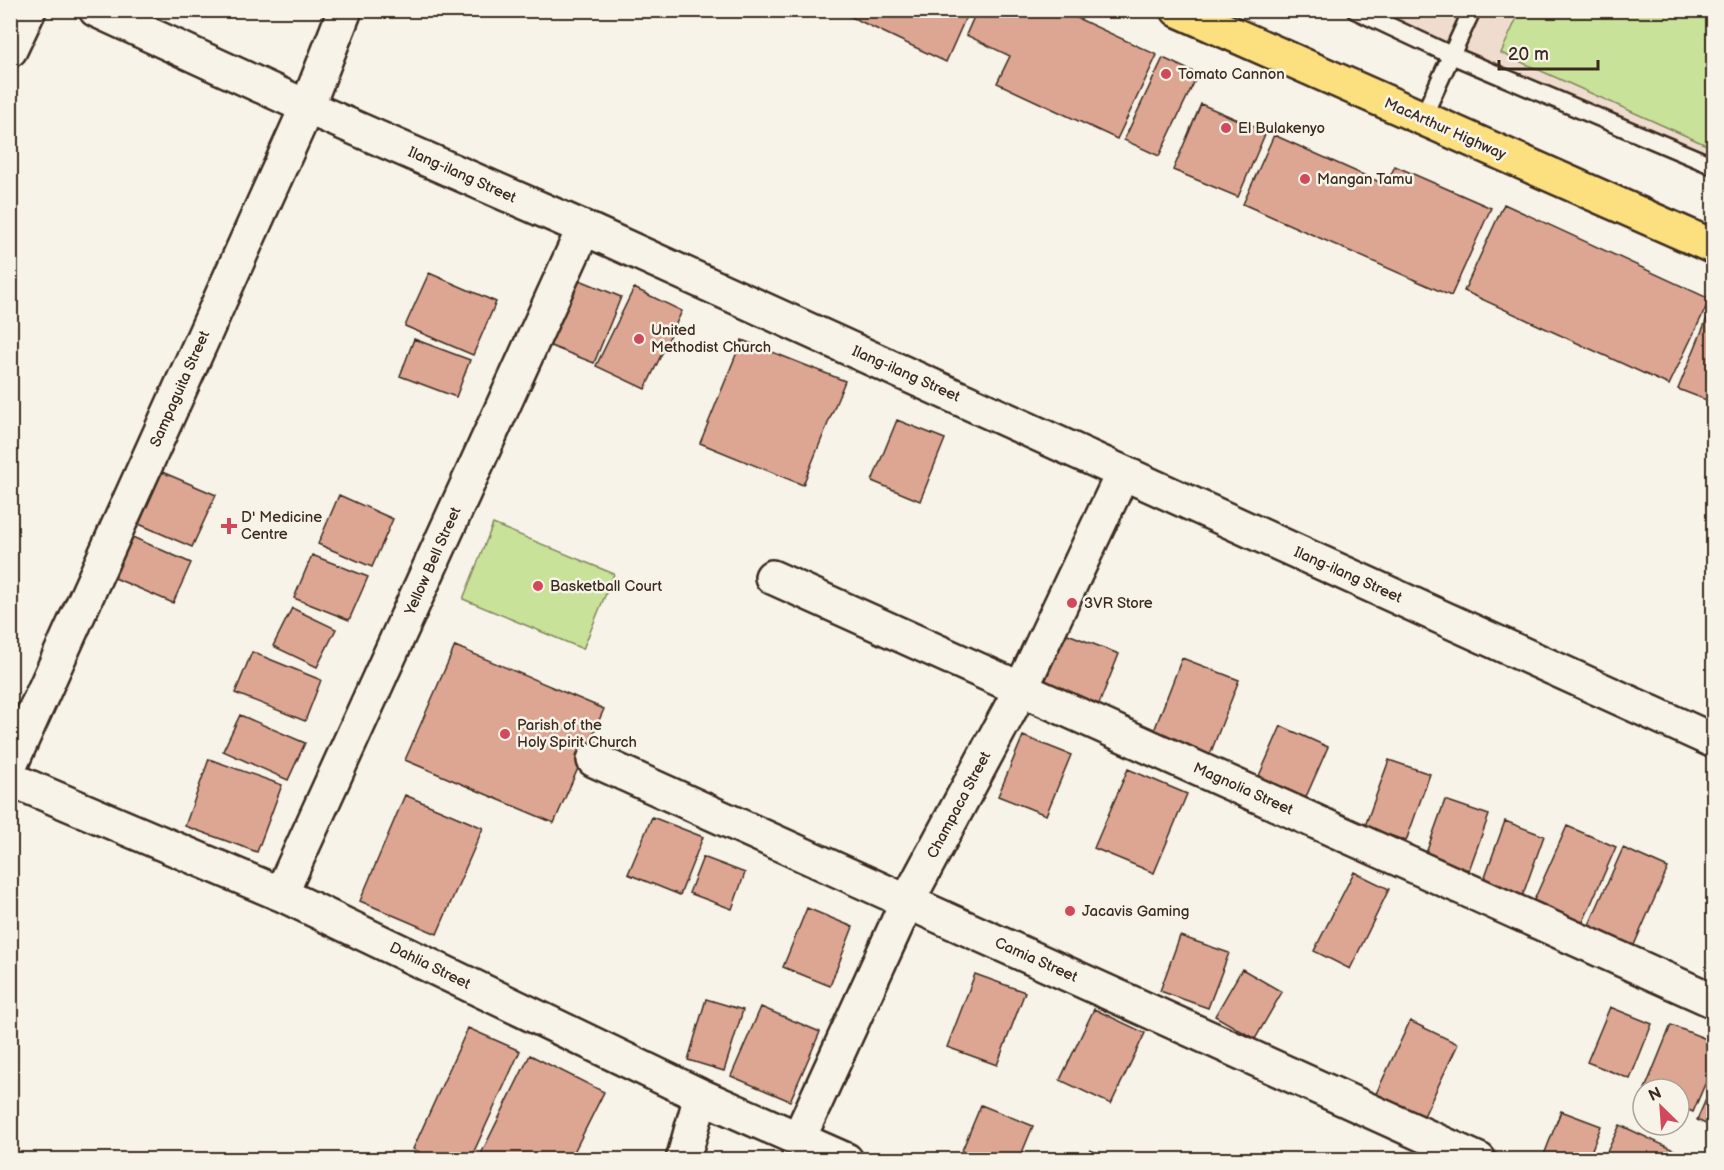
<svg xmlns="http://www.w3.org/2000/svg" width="1724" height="1170" viewBox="0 0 1724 1170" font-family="'Balsamiq Sans',sans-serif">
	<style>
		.built { fill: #efdcce }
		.green { fill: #c8e299; stroke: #82865c; stroke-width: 1.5 }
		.building { fill: #dca693; stroke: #3b2a1e; stroke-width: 1.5 }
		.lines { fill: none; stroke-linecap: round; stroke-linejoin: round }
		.service-casing { stroke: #3b2a1e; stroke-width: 21 }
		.minor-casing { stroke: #3b2a1e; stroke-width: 38 }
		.trunk-casing { stroke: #3b2a1e; stroke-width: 38 }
		.service { stroke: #f7f3e8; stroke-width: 16 }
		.minor { stroke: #f7f3e8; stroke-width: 33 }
		.trunk { stroke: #fce080; stroke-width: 33 }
		.poi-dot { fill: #d1495b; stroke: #f7f3e8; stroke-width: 2 }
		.labels { text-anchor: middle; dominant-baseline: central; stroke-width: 5; stroke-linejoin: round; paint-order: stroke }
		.poi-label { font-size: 15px; fill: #3b2a1e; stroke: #f7f3e8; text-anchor: start }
		.street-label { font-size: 15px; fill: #3b2a1e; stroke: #f7f3e8 }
	</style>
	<rect width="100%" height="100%" fill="#f7f3e8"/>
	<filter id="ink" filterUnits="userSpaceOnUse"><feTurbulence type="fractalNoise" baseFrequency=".0167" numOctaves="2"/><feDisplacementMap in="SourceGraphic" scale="12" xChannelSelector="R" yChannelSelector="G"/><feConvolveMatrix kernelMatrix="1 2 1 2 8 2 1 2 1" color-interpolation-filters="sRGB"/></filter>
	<g filter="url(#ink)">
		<path class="built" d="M1356,11h357v151z"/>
		<path class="green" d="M1520,11h193v137l-212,-95z
			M493,524l121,50 -31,75 -120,-50z"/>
		<path class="building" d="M844,10h125l-23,52 -103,-49z
			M977,10h83l97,45 -40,84 -120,-56 13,-27 -44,-21z
			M1163,58l35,16 -39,82 -35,-16z
			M1201,104l65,28 -28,65 -65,-27z
			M1274,135l112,50 9,-19 96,42 -40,88 -208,-92z
			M1504,204l206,95 -41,86 -205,-94z
			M429,273l67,29 -23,53 -68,-29z
			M570,276l51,21 -27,66 -51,-20z
			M634,288l48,23 -37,78 -49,-23z
			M1708,316l6,2v85l-36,-14z
			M414,339l56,21 -14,37 -56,-21z
			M742,340l103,41 -42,104 -103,-42z
			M897,420l48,19 -25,62 -48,-20z
			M162,472l54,23 -24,52 -53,-23z
			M339,495l54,24 -21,48 -54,-23z
			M128,535l63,28 -18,40 -63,-27z
			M312,555l56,22 -19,43 -55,-22z
			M292,608l44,21 -19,38 -44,-21z
			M1065,633l54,21 -20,50 -54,-22z
			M455,646l149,63 -50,114 -149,-63z
			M252,652l69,28 -16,41 -70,-28z
			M1182,658l57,22 -30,77 -57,-21z
			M240,715l65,28 -17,37 -65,-29z
			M1281,726l47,21 -23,52 -47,-21z
			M1023,736l48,19 -25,60 -48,-19z
			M209,759l73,26 -25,67 -72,-26z
			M1389,760l41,14 -24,67 -41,-15z
			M1128,769l59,25 -33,79 -60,-25z
			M405,795l78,33 -46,106 -77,-33z
			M1445,800l44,15 -20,55 -44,-14z
			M652,817l51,20 -23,58 -52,-21z
			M1505,821l39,15 -22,61 -39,-15z
			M1567,826l49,21 -37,84 -49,-22z
			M1623,848l45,20 -38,86 -45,-20z
			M703,857l42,16 -13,36 -43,-16z
			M1354,872l35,17 -39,80 -36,-18z
			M807,908l46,19 -23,59 -47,-19z
			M1180,936l49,17 -21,55 -48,-17z
			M1242,969l40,23 -27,47 -40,-23z
			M975,974l50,18 -28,73 -50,-18z
			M706,999l37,11 -19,61 -36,-11z
			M761,1007l59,25 -30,69 -59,-25z
			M1610,1007l42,17 -22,55 -43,-17z
			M1094,1009l51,24 -34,71 -51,-24z
			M1410,1021l48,23 -35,74 -48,-22z
			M1671,1025l43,17v21l-21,49 -14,-6v-17h-34z
			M468,1028l52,23 -50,109h-34l-23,-11z
			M530,1055l74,37 -34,68h-92z
			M1714,1081v47l-17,-8z
			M981,1105l52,21 -14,34h-61z
			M1561,1111l40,15 -13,34h-46z
			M1620,1125l56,26 -4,9h-69z
			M1090,1150l23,10h-27z"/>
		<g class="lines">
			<defs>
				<path id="service" d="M1355,10l96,45 263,111
					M1422,119l50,-109"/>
				<path id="minor" d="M96,10l211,97 277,121 1130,513
					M10,50l19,-40
					M772,577l942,424
					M594,760l885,400
					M10,766l297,-659 38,-97
					M10,779l271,115 420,202 145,64
					M281,894l303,-666
					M799,1138l108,-236 114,-213 102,-216
					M683,1160l18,-64"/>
				<path id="trunk" d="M1178,10l536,237"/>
			</defs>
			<use href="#service" class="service-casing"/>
			<use href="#minor" class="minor-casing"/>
			<use href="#trunk" class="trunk-casing"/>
			<use href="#service" class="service"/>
			<use href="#minor" class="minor"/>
			<use href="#trunk" class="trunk"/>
		</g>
	</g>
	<g class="poi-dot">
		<circle cx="1166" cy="74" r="6"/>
		<circle cx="1226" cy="128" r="6"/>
		<circle cx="1305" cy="179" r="6"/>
		<circle cx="639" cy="339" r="6"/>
		<path d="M226 517h6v6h6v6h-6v6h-6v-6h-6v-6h6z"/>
		<circle cx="538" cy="586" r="6"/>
		<circle cx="1072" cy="603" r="6"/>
		<circle cx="505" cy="734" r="6"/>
		<circle cx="1070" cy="911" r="6"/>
	</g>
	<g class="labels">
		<g class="poi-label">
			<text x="1178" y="74">Tomato Cannon</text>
			<text x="1238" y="128">El Bulakenyo</text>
			<text x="1317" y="179">Mangan Tamu</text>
			<text x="651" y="330">United<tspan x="651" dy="17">Methodist Church</tspan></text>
			<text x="241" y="517">D' Medicine<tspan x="241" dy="17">Centre</tspan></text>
			<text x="550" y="586">Basketball Court</text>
			<text x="1084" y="603">3VR Store</text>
			<text x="517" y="725">Parish of the<tspan x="517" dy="17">Holy Spirit Church</tspan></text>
			<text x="1082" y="911">Jacavis Gaming</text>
		</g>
		<g class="street-label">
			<text transform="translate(1445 129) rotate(24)">MacArthur Highway</text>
			<text transform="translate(462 175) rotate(24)">Ilang-ilang Street</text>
			<text transform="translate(906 374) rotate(24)">Ilang-ilang Street</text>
			<text transform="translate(180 389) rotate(-66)">Sampaguita Street</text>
			<text transform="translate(433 561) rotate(-66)">Yellow Bell Street</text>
			<text transform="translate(1348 575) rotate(24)">Ilang-ilang Street</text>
			<text transform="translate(1243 789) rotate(24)">Magnolia Street</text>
			<text transform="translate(959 805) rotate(-62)">Champaca Street</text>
			<text transform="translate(1036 960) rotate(24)">Camia Street</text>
			<text transform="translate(430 966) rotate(26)">Dahlia Street</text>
		</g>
	</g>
	<rect width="1724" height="1170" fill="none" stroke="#f7f3e8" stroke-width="36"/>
	<rect x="18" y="18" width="1688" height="1134" fill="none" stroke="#3b2a1e" stroke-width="2" filter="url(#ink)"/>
	<g transform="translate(1661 1107) rotate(335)"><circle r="28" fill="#f7f3e8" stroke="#aca397" stroke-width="1.5"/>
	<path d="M0-4.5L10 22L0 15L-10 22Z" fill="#d1495b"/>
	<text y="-9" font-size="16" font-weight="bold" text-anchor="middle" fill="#3b2a1e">N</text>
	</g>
	<path d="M1499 60v9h99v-9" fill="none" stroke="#3b2a1e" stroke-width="3"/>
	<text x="1508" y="60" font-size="18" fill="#3b2a1e" stroke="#f7f3e8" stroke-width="4.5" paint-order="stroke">20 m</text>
</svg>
